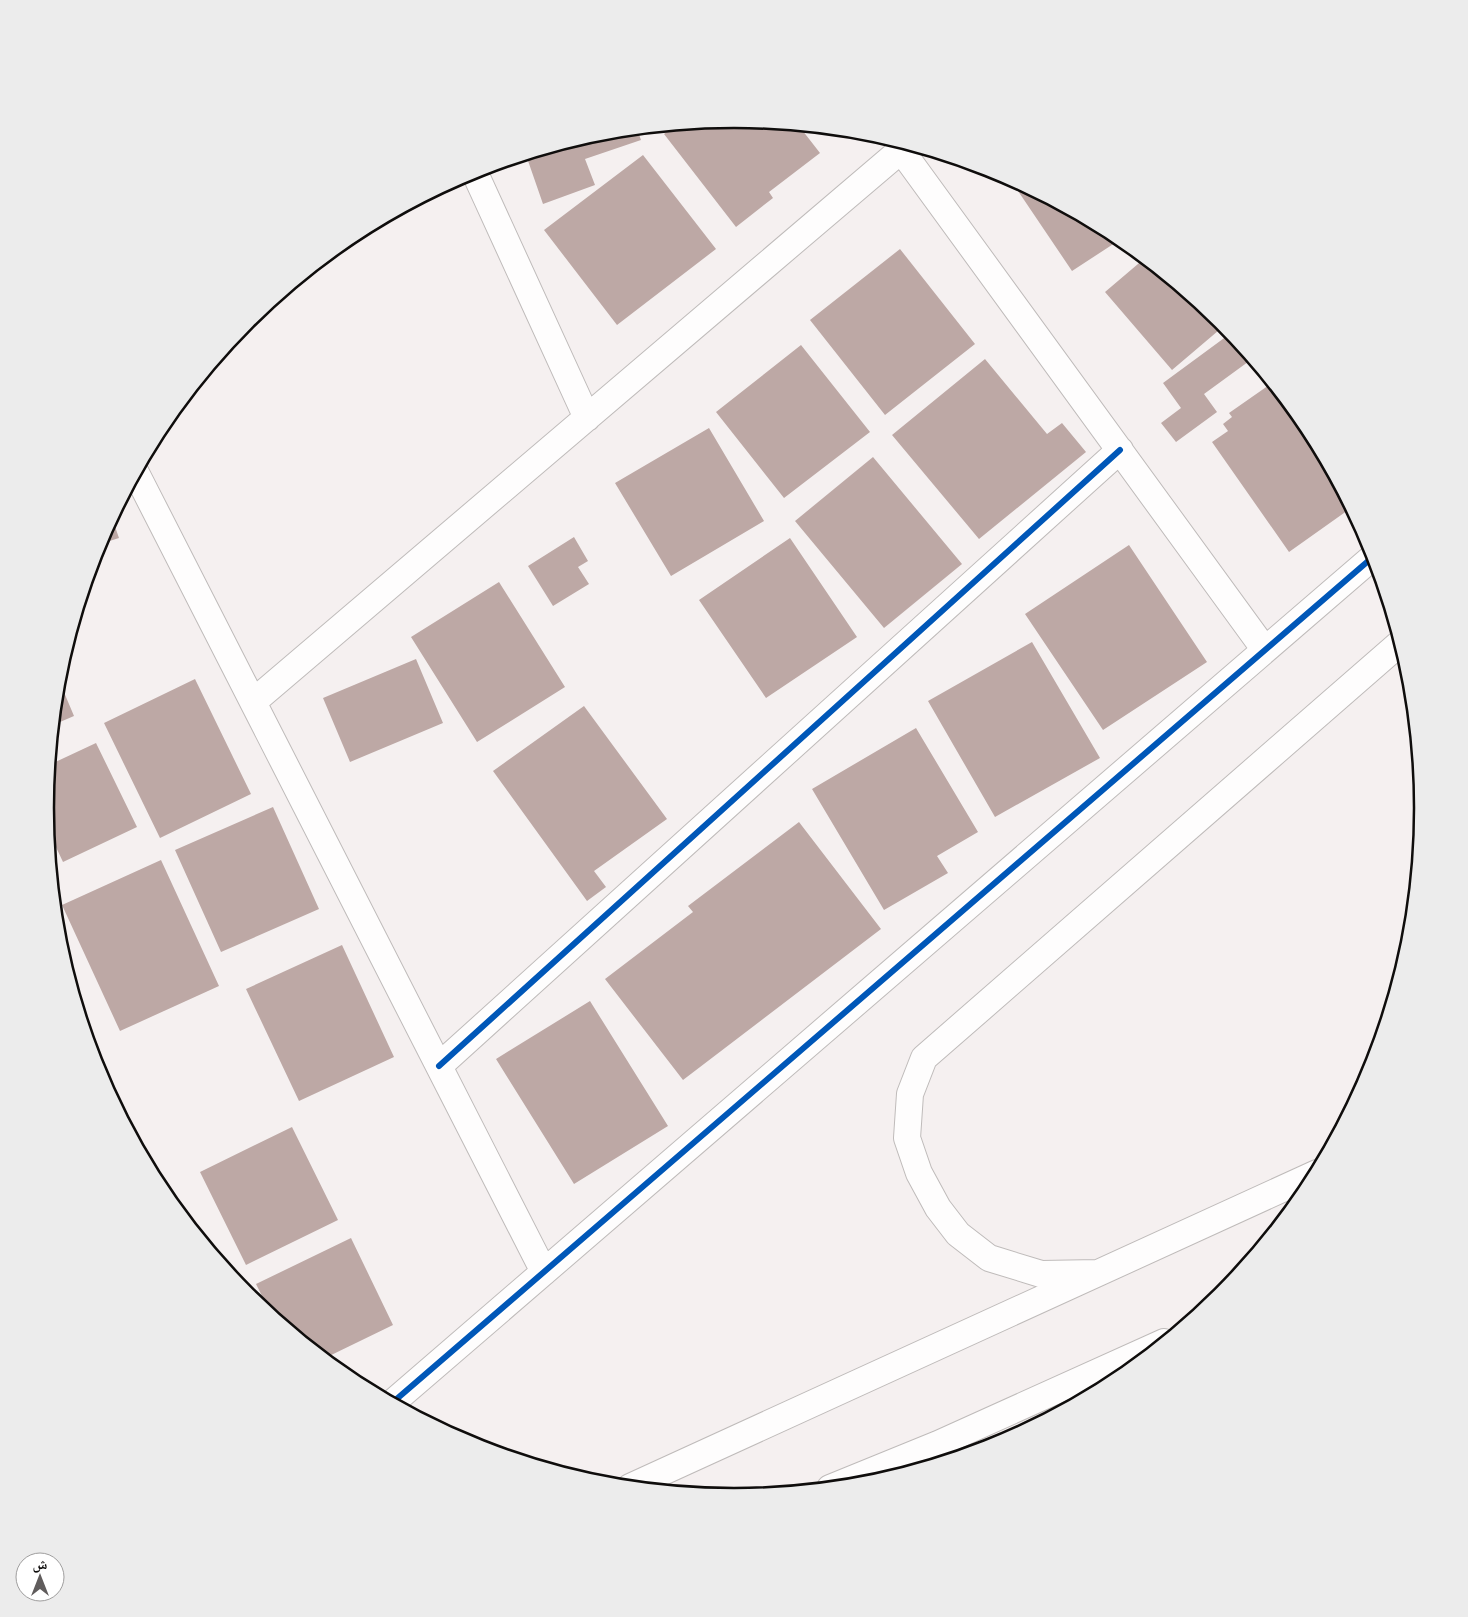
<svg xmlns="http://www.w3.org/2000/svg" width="1468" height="1617" viewBox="0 0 1468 1617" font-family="'Fira Sans Condensed','Noto Naskh Arabic',sans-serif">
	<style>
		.building { fill: #bda8a5 }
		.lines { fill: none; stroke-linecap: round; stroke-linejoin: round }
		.minor-casing { stroke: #bfbbba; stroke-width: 28 }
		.minor { stroke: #fefdfd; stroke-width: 26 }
		.cycleway-casing { stroke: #fff; stroke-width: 9 }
		.cycleway { stroke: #0057b8; stroke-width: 6 }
		.rim { fill: none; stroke: #0f0d0c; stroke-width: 2.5 }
	</style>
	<rect width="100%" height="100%" fill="#f5f0f0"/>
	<path class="building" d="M734,120l65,6 21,27 -51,39 4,6 -37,29 -72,-93 11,-9z
		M637,129l4,11 -56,19 10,26 -52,19 -17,-49 74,-22z
		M643,155l73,94 -99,76 -73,-95z
		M1010,179l107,57 4,3 -49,32z
		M900,249l75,95 -90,71 -75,-95z
		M1145,258l80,67 -53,45 -67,-78z
		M1231,333l21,26 -48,35 13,18 -41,30 -15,-19 20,-15 -18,-25z
		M801,345l69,87 -86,66 -68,-86z
		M985,359l62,75 15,-11 24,29 -107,87 -87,-104z
		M1272,383l35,43 44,82 -62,44 -77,-110 16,-11 -5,-7 9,-7 -3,-4z
		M709,428l55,93 -93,55 -56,-93z
		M873,457l89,107 -78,64 -89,-107z
		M112,518l7,20 -22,7h1z
		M574,537l14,24 -10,6 11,17 -36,22 -25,-40z
		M790,538l67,99 -91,61 -67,-98z
		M1129,545l78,117 -104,68 -78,-116z
		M499,582l66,105 -88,55 -66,-105z
		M1032,642l68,116 -105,59 -67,-116z
		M416,659l27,64 -93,39 -27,-64z
		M58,678l16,38 -21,9 2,-17z
		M195,679l56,115 -91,44 -56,-115z
		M584,706l83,113 -73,52 12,16 -19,14 -94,-130z
		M916,728l62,104 -41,24 11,17 -64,37 -72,-121z
		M96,743l41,84 -74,35 -16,-34 -2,-20 4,-43z
		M273,807l46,102 -98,43 -46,-102z
		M799,822l82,107 -198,151 -78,-101 88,-67 -5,-6z
		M161,860l58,126 -99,45 -58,-126z
		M342,945l52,112 -95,44 -53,-112z
		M590,1001l78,125 -94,58 -78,-125z
		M292,1127l46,93 -92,45 -46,-93z
		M351,1238l42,87 -70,34 -51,-43 -16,-32z"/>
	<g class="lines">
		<defs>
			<path id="minor" d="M901,150l364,500
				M474,171l113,247
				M136,473l408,799
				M253,702l654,-557
				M439,1066l681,-616
				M1098,1273l-57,1 -52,-16 -31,-24 -20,-26 -19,-35 -12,-35 3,-44 14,-36 476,-415
				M392,1403l982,-847
				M630,1487l687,-314
				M830,1488l108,-44 226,-102"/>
		</defs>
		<use href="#minor" class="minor-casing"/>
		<use href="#minor" class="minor"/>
		<defs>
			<path id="cycleway" d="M439,1066l681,-616
				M392,1403l982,-847"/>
		</defs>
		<use href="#cycleway" class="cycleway-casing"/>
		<use href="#cycleway" class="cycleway"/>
	</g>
	<path d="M0 0H1468V1617H0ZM54 808a680 680 0 1 1 1360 0a680 680 0 1 1-1360 0Z" fill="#ececec" fill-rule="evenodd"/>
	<path class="rim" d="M54 808a680 680 0 1 1 1360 0a680 680 0 1 1-1360 0Z"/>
	<g transform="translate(40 1577)"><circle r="24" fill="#ffffff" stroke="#9f9e9e"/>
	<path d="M0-4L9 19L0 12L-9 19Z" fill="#605c5c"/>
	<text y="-8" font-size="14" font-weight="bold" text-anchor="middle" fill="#0f0d0c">ش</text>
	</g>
</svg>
